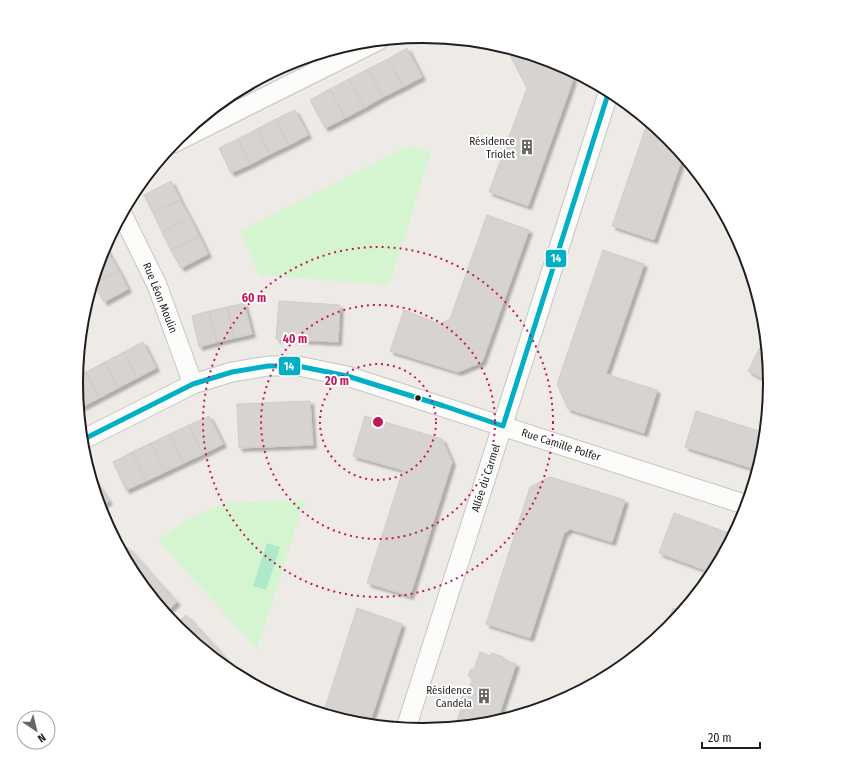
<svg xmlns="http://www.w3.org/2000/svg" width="846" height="766" viewBox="0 0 846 766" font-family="'Fira Sans Condensed',sans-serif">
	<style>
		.park { fill: #d4f5d0 }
		.pitch { fill: #afe9cb }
		.building { fill: #d6d3d0; stroke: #d1ccc8; filter: url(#shadow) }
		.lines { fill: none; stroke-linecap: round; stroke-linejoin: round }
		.minor-casing { stroke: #c6c5c3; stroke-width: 21 }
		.minor { stroke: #fcfcfb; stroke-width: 19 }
		.bus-1-casing { stroke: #fff; stroke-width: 8 }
		.bus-1 { stroke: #02afc5; stroke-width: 5 }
		.ring { fill: none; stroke: #c2185b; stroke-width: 2; stroke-dasharray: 2 4 }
		.bus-dot { fill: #1f1f1f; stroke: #fff; stroke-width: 1.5 }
		.labels { text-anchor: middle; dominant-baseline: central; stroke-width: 4; stroke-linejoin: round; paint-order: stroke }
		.poi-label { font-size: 11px; fill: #1f1f1f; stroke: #fff; text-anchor: end }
		.street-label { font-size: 11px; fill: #1f1f1f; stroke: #fff }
		.rim { fill: none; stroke: #1f1f1f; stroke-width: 2 }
		.centre { fill: #c2185b; stroke: #fff; stroke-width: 2 }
		.ring-label { font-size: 12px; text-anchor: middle; font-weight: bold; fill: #c2185b; stroke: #fff; stroke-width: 4; stroke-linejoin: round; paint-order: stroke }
		.line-badge { stroke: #fff; stroke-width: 1.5 }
		.badge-label { font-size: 11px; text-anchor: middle; font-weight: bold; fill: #fff }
	</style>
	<defs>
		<filter id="shadow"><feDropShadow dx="3.5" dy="3.5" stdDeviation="1" flood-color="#0004"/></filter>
	</defs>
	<rect width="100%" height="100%" fill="#eeebe7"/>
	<path class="park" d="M410,145l21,8 -42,132 -129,-10 -20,-44z
		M305,500l-48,149 -99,-109 30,-21 38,-16z"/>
	<path class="pitch" d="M267,543l13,4 -14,43 -13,-4z"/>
	<path class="building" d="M506,47l50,16 12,6 5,11 -45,126 -39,-14 38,-104z
		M407,48l15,29 -19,10 -15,-28z
		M388,59l15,28 -20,10 -15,-28z
		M368,69l15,28 -19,11 -15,-29z
		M349,79l15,29 -19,10 -15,-29z
		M330,89l15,29 -20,10 -15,-28z
		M295,110l13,25 -19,10 -13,-26z
		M276,119l13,26 -19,9 -13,-25z
		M648,121l21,17 14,18 -29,84 -42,-14z
		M257,129l13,25 -19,10 -13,-25z
		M238,139l13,25 -20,9 -12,-25z
		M171,181l9,19 -27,13 -9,-18z
		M180,200l10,18 -28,14 -9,-19z
		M487,215l42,15 -47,132 -24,10 -68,-21 14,-41 35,14 11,-5z
		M190,218l9,18 -28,14 -9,-18z
		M199,236l9,18 -27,14 -10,-18z
		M105,245l4,9 -9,5 3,-9z
		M603,250l41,14 -38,110 51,16 -13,43 -76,-24 -11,-25z
		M109,254l10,17 -25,13 -1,-3 7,-22z
		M119,271l9,18 -24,13 -10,-18z
		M279,301l61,4 -2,37 -62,-3z
		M244,303l8,31 -18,4 -7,-31z
		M227,307l7,31 -17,4 -8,-31z
		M209,311l8,31 -18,5 -7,-31z
		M766,337l2,22 -11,-6z
		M143,342l13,26 -19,10 -13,-26z
		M124,352l13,26 -19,10 -13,-26z
		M757,353l11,6 2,23 -22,-11z
		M105,362l13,26 -19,10 -13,-26z
		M86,372l13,26 -19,10 -2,-4 -2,-21 1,-7z
		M310,401l3,44 -74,3 -2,-44z
		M696,411l69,22 -2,18 -5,19 -73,-23z
		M209,416l14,28 -20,10 -14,-29z
		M365,416l77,23 10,23 -42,134 -43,-13 36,-113 -50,-14z
		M189,425l14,29 -19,9 -14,-29z
		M170,434l14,29 -19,9 -14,-29z
		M151,443l14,29 -19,9 -14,-29z
		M132,452l14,29 -20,9 -13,-28z
		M550,477l75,23 -13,42 -42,-13 -6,4 -34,105 -44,-14 44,-137z
		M93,478l16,23 -9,6 -9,-27z
		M674,513l60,22 -21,38 -54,-20z
		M127,547l13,14 -9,8 -9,-17z
		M140,561l12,14 -11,9 -7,-8 -3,-7z
		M152,575l12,13 -11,10 -12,-14z
		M164,588l13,14 -12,11 -12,-15z
		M357,608l45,16 -33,101 -14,-2 -32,-9z
		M673,608l10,3 -14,17 -3,-1z
		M186,615l13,14 -10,9 -14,-13z
		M199,629l13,14 -8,7 -15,-12z
		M212,643l12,14 -5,5 -15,-12z
		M480,652l11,4 1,-3 11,4 -1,2 14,5 -19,57 -7,2 -35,4 7,-22 -2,-1 5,-17 4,1 4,-10 -5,-2 3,-7h3z
		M224,657l13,13 -3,3 -15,-11z"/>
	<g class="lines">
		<defs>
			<path id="minor" d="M173,143l206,-103
				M122,214l35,71 36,99
				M82,440l111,-56 39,-12 36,-6h30l49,10 400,129
				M406,728l203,-637"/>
		</defs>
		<use href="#minor" class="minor-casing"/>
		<use href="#minor" class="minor"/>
		<defs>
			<path id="bus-1" d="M503,426l106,-335
				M82,440l111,-56 39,-12 36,-6h30l49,10 97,30 59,20"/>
		</defs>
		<use href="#bus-1" class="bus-1-casing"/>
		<use href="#bus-1" class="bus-1"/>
	</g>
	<g class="ring">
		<circle cx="378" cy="422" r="58"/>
		<circle cx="378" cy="422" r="117"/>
		<circle cx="378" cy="422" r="175"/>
	</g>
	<defs>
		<symbol id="building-bare" viewBox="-9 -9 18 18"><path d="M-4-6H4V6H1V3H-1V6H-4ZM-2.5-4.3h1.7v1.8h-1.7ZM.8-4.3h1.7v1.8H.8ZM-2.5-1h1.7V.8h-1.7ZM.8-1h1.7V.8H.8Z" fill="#676665" stroke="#fff" stroke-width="2.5" paint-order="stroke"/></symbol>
	</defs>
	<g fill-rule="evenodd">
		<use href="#building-bare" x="516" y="136" width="22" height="22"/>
		<use href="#building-bare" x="473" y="685" width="22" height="22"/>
	</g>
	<circle class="bus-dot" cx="418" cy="398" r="3.5"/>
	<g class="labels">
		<g class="poi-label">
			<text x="515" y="141">Résidence<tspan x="515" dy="13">Triolet</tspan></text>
			<text x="472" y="690">Résidence<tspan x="472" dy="13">Candela</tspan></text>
		</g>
		<g class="street-label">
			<text transform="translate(160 298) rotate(68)">Rue Léon Moulin</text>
			<text transform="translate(561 445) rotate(18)">Rue Camille Polfer</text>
			<text transform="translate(486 478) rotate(-72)">Allée du Carmel</text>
		</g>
	</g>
	<path d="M0 0H846V766H0ZM83 383a340 340 0 1 1 680 0a340 340 0 1 1-680 0Z" fill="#fff" fill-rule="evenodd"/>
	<path class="rim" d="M83 383a340 340 0 1 1 680 0a340 340 0 1 1-680 0Z"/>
	<circle cx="378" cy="422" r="6" class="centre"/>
	<g class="ring-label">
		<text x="254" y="302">60 m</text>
		<text x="295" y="343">40 m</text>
		<text x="337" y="385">20 m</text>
	</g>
	<g class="line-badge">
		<rect x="545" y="249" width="22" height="19" rx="4" fill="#02afc5"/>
		<rect x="278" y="356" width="23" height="20" rx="4" fill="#02afc5"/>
	</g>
	<g class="badge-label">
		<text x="556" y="262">14</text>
		<text x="289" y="370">14</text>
	</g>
	<g transform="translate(36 730) rotate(145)"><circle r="19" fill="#ffffff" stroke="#a5a5a5"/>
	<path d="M0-3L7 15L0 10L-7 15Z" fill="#676665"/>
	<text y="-6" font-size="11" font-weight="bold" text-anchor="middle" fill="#1f1f1f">N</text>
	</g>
	<path d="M702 742v6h58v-6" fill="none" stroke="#1f1f1f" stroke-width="2"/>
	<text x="708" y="742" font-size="12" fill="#1f1f1f" stroke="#ffffff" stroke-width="3" paint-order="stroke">20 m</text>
</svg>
